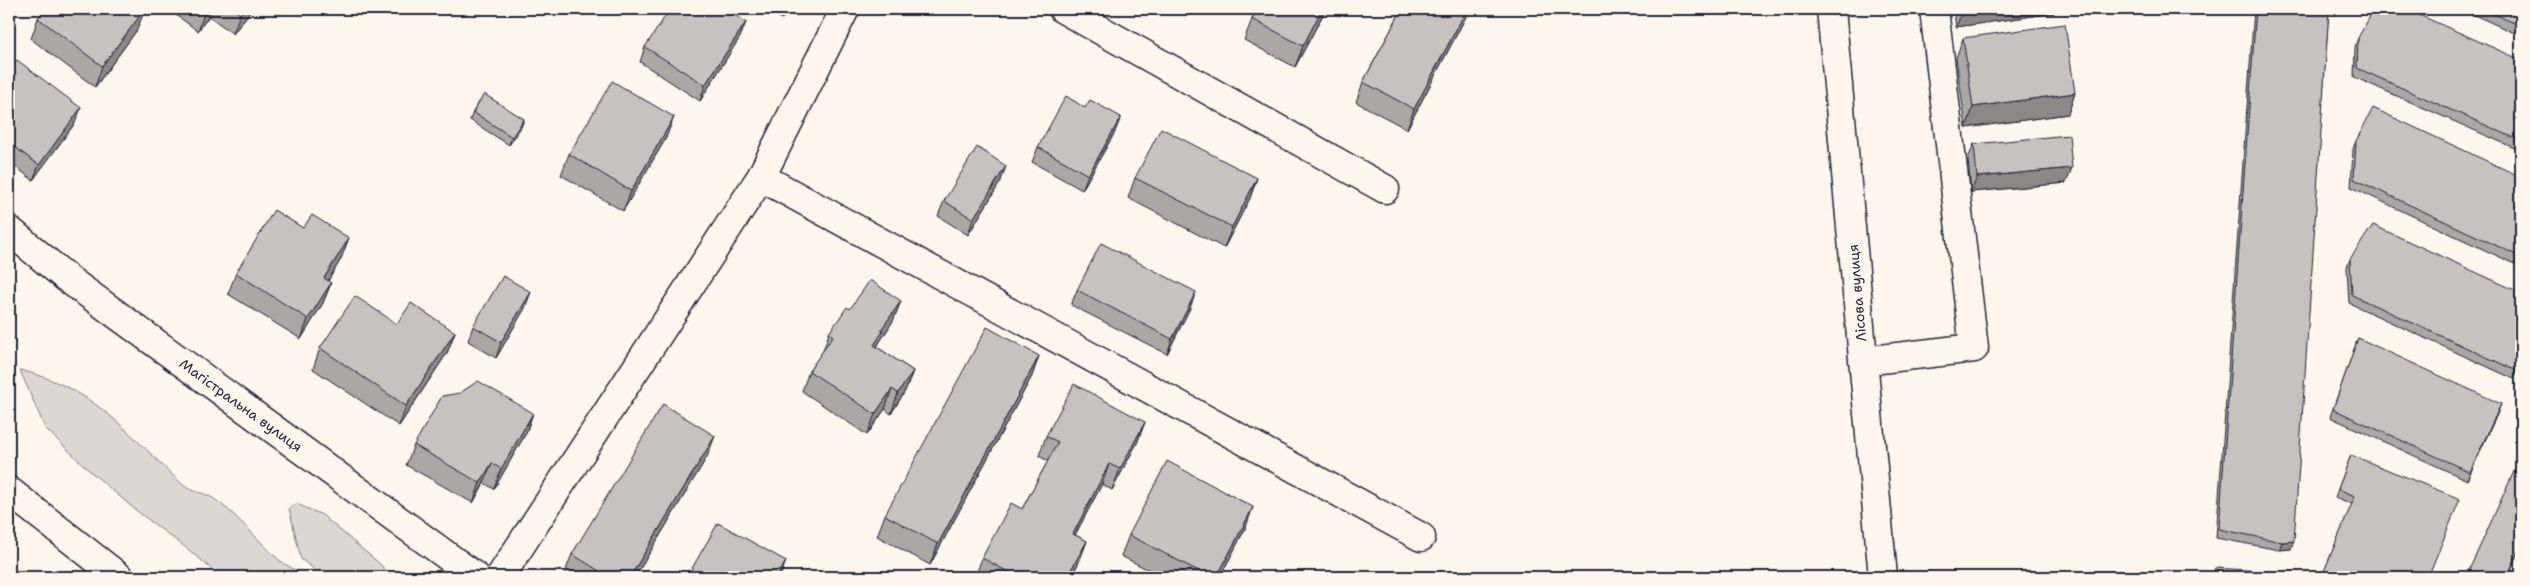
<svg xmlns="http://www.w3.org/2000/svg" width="2530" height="586" viewBox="0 0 2530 586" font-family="'Shantell Sans',sans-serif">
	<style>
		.green { fill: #dbd8d3; stroke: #7e7d87 }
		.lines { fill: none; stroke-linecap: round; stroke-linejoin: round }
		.minor-casing { stroke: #22223b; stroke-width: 31 }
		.highway-casing { stroke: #22223b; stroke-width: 31 }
		.minor { stroke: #fbf7ec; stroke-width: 28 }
		.highway { stroke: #fbf7ec; stroke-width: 28 }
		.wall { fill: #aaa7a5; stroke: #22223b }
		.shaded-wall { fill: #8b8886; stroke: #22223b }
		.building { fill: #c6c2c0; stroke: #22223b }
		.labels { text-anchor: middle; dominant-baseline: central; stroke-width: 4; stroke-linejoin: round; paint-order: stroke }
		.street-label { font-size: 14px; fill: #22223b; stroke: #fbf7ec }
	</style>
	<rect width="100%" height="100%" fill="#fbf7ec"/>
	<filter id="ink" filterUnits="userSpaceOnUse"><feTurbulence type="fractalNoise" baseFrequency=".02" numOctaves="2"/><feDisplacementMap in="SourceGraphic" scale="10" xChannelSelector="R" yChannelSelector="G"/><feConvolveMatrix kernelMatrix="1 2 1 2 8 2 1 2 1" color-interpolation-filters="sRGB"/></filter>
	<g filter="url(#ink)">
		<path class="green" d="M20,370c76,18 109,65 163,115 8,7 22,7 31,14 24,16 42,40 64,60 8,7 20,12 29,18h-86l-32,-27 -51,-38 -46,-39 -47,-45z
			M297,504l25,11 59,50 8,12h-65l-23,-18 -12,-51z"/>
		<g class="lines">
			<defs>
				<path id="minor" d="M1063,9l322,180
					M1831,9l52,568
					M761,177l660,360
					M9,230l59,49 408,298
					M1863,361l111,-13 -40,-339
					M500,577l261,-400 84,-168"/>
				<path id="highway" d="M9,491l110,86"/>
			</defs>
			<use href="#minor" class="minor-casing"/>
			<use href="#highway" class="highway-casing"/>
			<use href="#minor" class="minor"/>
			<use href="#highway" class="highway"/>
		</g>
		<path class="wall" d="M168,9h84l-19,25 -24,-18 -11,15z
			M762,9h25l-5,10z
			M1326,9l-31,58 -51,-27 8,-21z
			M1402,9h68l-63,120 -51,-27 7,-20z
			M1953,9h103l-2,4 -98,14z
			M2254,9h75l-38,540 -12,1 -63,-12z
			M2461,9h60v27z
			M38,18l99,12 -42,57 -64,-48z
			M746,22l-6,15 -40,64 -60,-39 5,-15z
			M1963,38l112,55 -7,21 -102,14 -10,-70z
			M2358,38l163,22v91l-167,-74 1,-30z
			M9,71l66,52 -42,57 -24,-18z
			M473,112l51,7 -3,8 -12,18 -39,-25z
			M1115,132l-33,58 -50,-28 6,-15z
			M666,138l-43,73 -62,-36 8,-21z
			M2356,141l165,36v90l-170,-80 2,-38z
			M1974,144l92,39 -95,9 -3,-33z
			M1135,178h122l-7,20 -26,50 -96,-50z
			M1001,181l-33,54 -30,-19 6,-15z
			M341,259l-13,22 3,2 -8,20 -22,36 -73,-45 8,-21z
			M2350,259l171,104 -7,16 -165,-76 -2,-36z
			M1077,290l113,18 -23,46 -96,-49z
			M901,301l-8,20 -14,22 -2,4 36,24 -8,20 -14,23 -6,-5 -18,26 -65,-44 7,-20 14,-20 6,-18 21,-24z
			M525,308l-29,50 -28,-17 5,-15z
			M397,324l58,8 -8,21 -48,73 -86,-57 7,-21z
			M2358,338l140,74 -31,68 -137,-63z
			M1039,356l-7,20 -102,189 -53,-29 8,-21z
			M533,413l-7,20 -32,56 -10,-6 -11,20 -67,-38 8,-20z
			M1145,422l-8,21 -25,47 -10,-6 -27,51 12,6 -8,21 -8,15h-96l7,-19 40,-49 26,-48 -9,-5 7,-20z
			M2351,455l78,122h-107l30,-73 -17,-7z
			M707,457l-72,120h-67l-4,-2 8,-21z
			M1246,527l-26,50h-57l-42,-21 8,-21z
			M2215,568l78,9h-81z"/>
		<path class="shaded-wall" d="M145,9l-8,21 -42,57 7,-21z
			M207,9h5l-3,7 -11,15 7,-20z
			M244,9h8l-19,25 7,-20z
			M1322,9h4l-31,58 8,-21z
			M1467,9h3l-63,120 7,-20z
			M1984,9h72l-2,4 -98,14 6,-15z
			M746,22l-6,15 -40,64 5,-16z
			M2075,93l-7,21 -102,14 7,-21z
			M81,108l-6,15 -42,57 6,-15z
			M674,117l-8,21 -43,73 8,-20z
			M1121,117l-6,15 -33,58 6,-15z
			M524,119l-3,8 -12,18 3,-8z
			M1006,166l-5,15 -33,54 5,-16z
			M2072,168l-6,15 -95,9 6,-15z
			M1257,178l-7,20 -26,50 8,-21z
			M349,238l-8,21 -24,40 7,-21z
			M331,283l-8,20 -22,36 7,-20z
			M531,292l-6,16 -29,50 5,-16z
			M1196,292l-6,16 -23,46 5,-15z
			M901,301l-8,20 -14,22 -4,9 -1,-7 7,-15z
			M455,332l-8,21 -48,73 7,-20z
			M1039,356l-7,20 -102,189 8,-21z
			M913,371l-8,20 -14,23 7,-21z
			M892,389l-7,20 -18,26 8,-21z
			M2501,404l-3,8 -31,68 3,-8z
			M533,413l-7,20 -32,56 7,-20z
			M1145,422l-8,21 -25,47 8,-21z
			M715,436l-8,21 -72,120h-5z
			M492,463l-8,20 -11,20 7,-20z
			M1109,464l-7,20 -37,70 8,-20z
			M1253,507l-7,20 -26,50h-3z
			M1087,541l-8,21 -8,15h-4z
			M2294,541l-3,8 -12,1 3,-8z
			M2521,546v2l-13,29h-1z
			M786,561l-6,16h-3z"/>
		<path class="building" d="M45,9h100l-43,57 -64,-48z
			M234,9h10l-4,5z
			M670,9h55l21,13 -41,63 -60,-38z
			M1257,9h65l-19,37 -51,-27z
			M1402,9h65l-53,100 -51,-27z
			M1961,9h23l-22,3z
			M2256,9h73l-35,532 -12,1 -63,-13z
			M2374,9h32l115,51v81l-164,-73 1,-30z
			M2483,9h38v17z
			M2065,24l10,69 -102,14 -10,-69z
			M17,60l64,48 -42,57 -30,-22v-72z
			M612,81l62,36 -43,74 -62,-37z
			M484,94l40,25 -12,18 -39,-25z
			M1066,96l19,12 5,-8 31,17 -33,58 -50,-28z
			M2373,108l148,69v80l-167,-78 2,-38z
			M1161,128l96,50 -25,49 -97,-49z
			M2069,135l3,33 -95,9 -3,-33z
			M977,147l29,19 -33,53 -29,-18z
			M274,210l29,18 9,-13 37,23 -25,40 7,5 -23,36 -72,-46z
			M2373,225l148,68v69l-4,9 -165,-76 -2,-36z
			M1101,243l95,49 -24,47 -95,-49z
			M503,276l28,16 -30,50 -28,-16z
			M870,280l31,21 -20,29 2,1 -9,14 39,26 -15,22 -6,-4 -17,25 -66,-43 24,-35 -4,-3 18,-26 3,2z
			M355,296l42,28 14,-21 44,29 -49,74 -86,-58z
			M987,327l52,29 -101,188 -53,-29z
			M2358,338l143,66 -31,68 -137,-63z
			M478,381l55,32 -32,56 -9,-6 -12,20 -66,-38 28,-49 18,-3z
			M1074,384l71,38 -25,47 -11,-5 -36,70 14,7 -20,36h-49l-36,-19 29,-55 11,6 36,-67 -12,-6z
			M663,404l52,32 -85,141h-21l-37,-23z
			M2351,455l109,44 -32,78h-103l-3,-1 33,-80 -17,-7z
			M2521,456v90l-14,31h-41z
			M1167,461l86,46 -36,70h-7l-81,-42z
			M718,523l68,38 -9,16h-90z
			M2215,568l78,5v4h-79z"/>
	</g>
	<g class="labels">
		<g class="street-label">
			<text transform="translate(1857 293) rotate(-95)">Лісова вулиця</text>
			<text transform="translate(241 405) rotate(36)">Магістральна вулиця</text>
		</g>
	</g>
	<rect width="2530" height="586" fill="none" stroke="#fbf7ec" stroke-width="30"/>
	<rect x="15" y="15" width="2500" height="556" fill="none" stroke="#22223b" stroke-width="2" filter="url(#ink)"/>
</svg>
